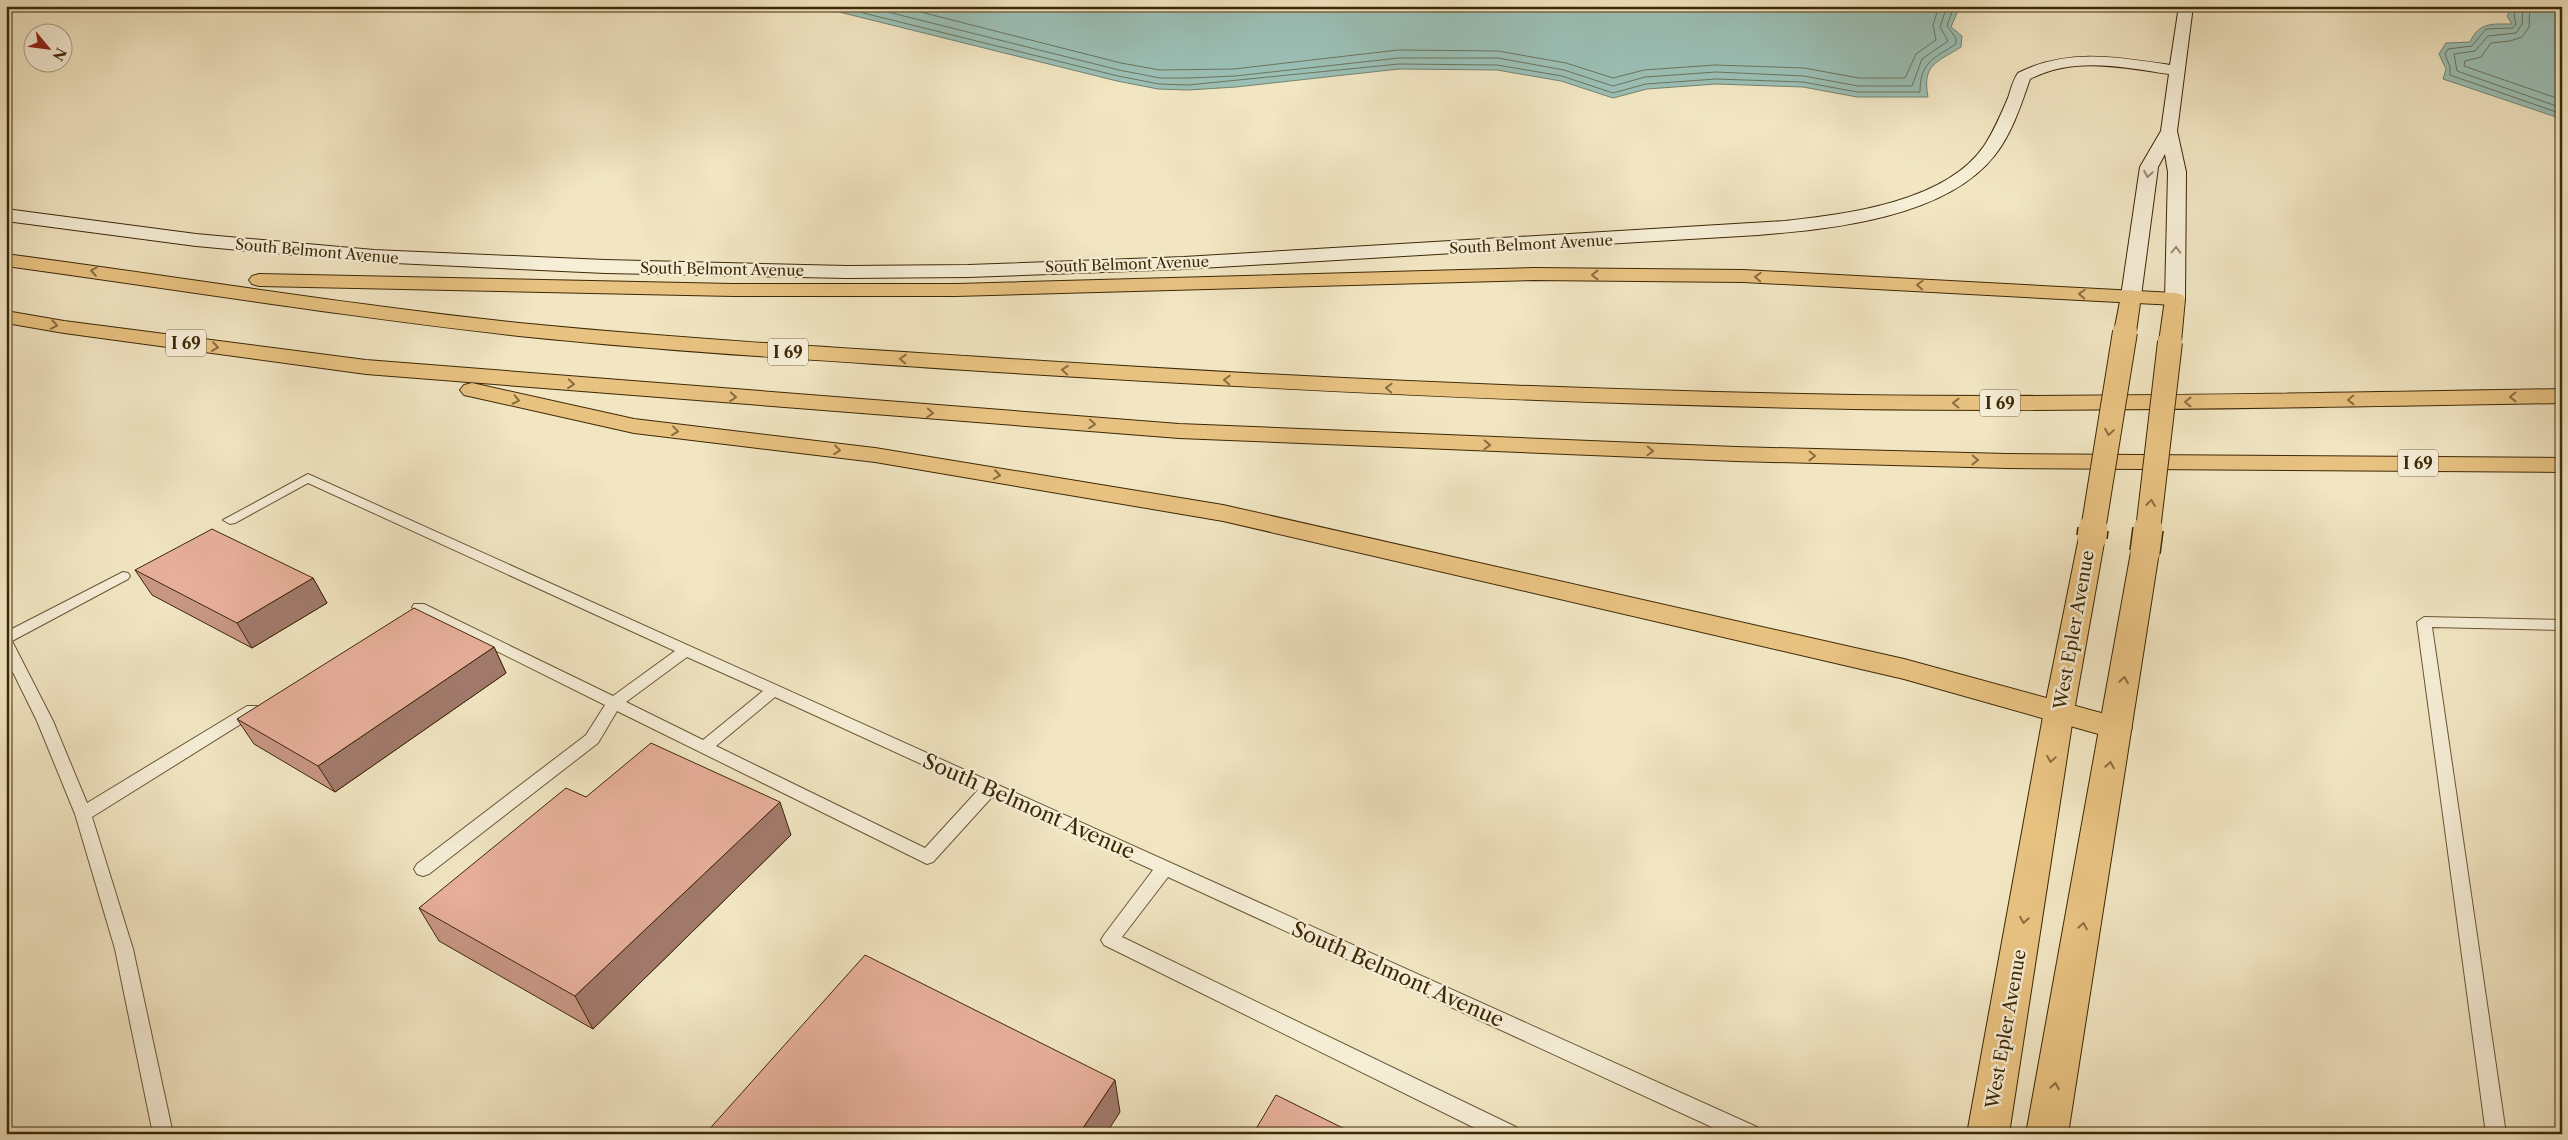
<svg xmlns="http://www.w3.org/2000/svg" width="2568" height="1140" viewBox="0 0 2568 1140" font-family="'Libre Caslon Text',serif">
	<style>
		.water { fill: #9bbfb5; stroke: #76836f }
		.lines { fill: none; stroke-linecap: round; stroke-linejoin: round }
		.shore { stroke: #6c745d; stroke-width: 1 }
		.lane-casing { stroke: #6b5734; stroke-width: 2 }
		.secondary-casing { stroke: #3e2805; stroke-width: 2 }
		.primary-casing { stroke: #3e2805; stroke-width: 2 }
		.highway-casing { stroke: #3e2805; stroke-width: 2 }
		.lane { fill: #f6eed7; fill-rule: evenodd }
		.secondary { fill: #f6eed7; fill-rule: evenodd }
		.primary { fill: #e8c281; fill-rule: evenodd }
		.highway { fill: #e8c281; fill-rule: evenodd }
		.primary-bridge-far1-casing { stroke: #3e2805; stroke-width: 26; stroke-linecap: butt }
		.primary-bridge-casing { stroke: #3e2805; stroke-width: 32; stroke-linecap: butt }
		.primary-bridge-far1 { stroke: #e8c281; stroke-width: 24 }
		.primary-bridge { stroke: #e8c281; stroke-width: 29 }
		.wall { fill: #c79685; stroke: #3e2805 }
		.shaded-wall { fill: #a27a6c; stroke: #3e2805 }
		.building { fill: #e7af9b; stroke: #3e2805 }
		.oneway { stroke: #9a8b6e }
		.oneway2 { stroke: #8a6d3d }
		.labels { text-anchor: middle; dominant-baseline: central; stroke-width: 4.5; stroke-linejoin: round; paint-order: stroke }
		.far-street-label { font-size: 15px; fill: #3e2805; stroke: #f6eed7 }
		.shield { fill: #f6eed7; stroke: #756344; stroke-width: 1 }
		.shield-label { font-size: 16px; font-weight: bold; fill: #3e2805 }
		.street-label { font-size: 18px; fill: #3e2805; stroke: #f6eed7 }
		.near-street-label { font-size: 21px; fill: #3e2805; stroke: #f6eed7 }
	</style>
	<rect width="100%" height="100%" fill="#f1e5c2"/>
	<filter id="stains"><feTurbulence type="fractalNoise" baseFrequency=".004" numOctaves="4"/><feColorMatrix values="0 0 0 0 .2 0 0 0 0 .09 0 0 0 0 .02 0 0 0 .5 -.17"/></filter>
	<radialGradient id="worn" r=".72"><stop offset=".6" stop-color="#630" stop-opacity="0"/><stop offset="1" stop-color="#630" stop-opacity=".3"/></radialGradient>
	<path class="water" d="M815,6h1145l-9,21 11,9 -1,11c-25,16 -39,17 -33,50h-71l-54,-10 -87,-3 -69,5 -34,9 -52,-17 -64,-11 -98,-1 -163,18 -48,3 -30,-1 -41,-8z
		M2507,6h55v113l-119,-40 3,-10 -7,-15 7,-11 24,-1c9,-20 22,-18 42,-18l-5,-8 5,-8z"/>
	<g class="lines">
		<path class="shore" d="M835,6l283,70 41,8 29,1 211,-21 98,1 65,11 51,17 33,-9 70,-5 87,3 54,10h63c0,-30 13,-33 36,-48v-6l-9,-12 7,-20
			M864,6l255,64 41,8h28l47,-2 164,-18h99l66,12 49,16 32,-9 71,-5 88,4 54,10h54l10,-27 26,-18 -8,-14 7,-21
			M897,6l224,57 39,7 74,-1 164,-19 100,1 68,12 47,15 31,-8 71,-5 89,3 55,10h46l11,-24 20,-14 -3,-15 6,-19
			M2516,6l-2,10 2,8 -3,4 -27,1 -14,17 -24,3 -3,5 5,13v8l112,39
			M2523,6l-1,18 -6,9 -28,3 -13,15 -21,3 3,17 105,37
			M2530,6l-1,21 -7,10 -12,4 -19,2 -10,14 -16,4 -1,5 98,34"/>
		<defs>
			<path id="lane" d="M308,474l1449,653 3,7h-33l-559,-257 -46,60 394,190 3,7h-32l-383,-189 -3,-5 3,-5 49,-65 -161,-73 -59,65 -6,2 -310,-153 -19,32 -169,131 -6,2 -6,-2 -3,-5 3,-5 169,-129 19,-30 -191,-95 -2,-3 2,-3h10l189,92 62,-45 -367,-168 -73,40 -5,1 -7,-4zM687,657l76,34 -60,49 -77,-38zM775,697l203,93 -53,58 -209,-102z
				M123,572l5,1 2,3 -2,3 -116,62 41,80 34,82 160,-97h10l3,4 -3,4 -165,103 41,132 40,185h-20l-38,-185 -40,-135 -38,-93 -31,-63v-26z
				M2424,617l138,3v10l-130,-3 74,507h-20l-69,-512z"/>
			<path id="secondary" d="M2179,6h14l-16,125 9,41 -1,127 -3,4 -7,2 -7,-2 -3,-4 3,-127 -3,-18 -7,13 -17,129 -3,4 -7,2 -7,-2 -3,-4 19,-129 21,-36 8,-57c-47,-7 -95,-18 -139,5 -9,26 -18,54 -35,76 -49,63 -163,74 -237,80l-574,34 -216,8 -121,1 -242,-5 -231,-11 -178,-16 -190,-25v-12l190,25 178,16 231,10 242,6 121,-1 216,-8 601,-36c62,-7 161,-19 199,-75 10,-15 17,-32 24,-48 3,-9 5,-18 10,-25 49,-25 99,-16 152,-8z"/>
			<path id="primary" d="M2131,290l7,2 3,4 -5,36 -3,5 -8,2 -8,-2 -3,-5 7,-36 3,-4z
				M2175,293l7,2 3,4 -4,43 -3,5 -8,2 -8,-2 -3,-5 6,-43 3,-4z
				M2092,529l9,2 4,6 -31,174 -65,423h-42l77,-423 35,-174 4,-6z
				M2145,544l10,2 4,6 -91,582h-42l105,-582 4,-6z"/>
			<path id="highway" d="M6,254c175,23 348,52 524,70 145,14 291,23 436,32 296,20 591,34 888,39 236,3 472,-2 708,-6v14c-236,4 -472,9 -708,6 -297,-5 -592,-20 -888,-39 -146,-10 -291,-18 -437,-33 -175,-19 -348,-47 -523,-71z
				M1534,268l209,2 432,23 7,2 3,4 -3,4 -7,2 -432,-23 -209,-2 -578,16h-223l-474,-10 -7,-2 -3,-4 3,-4 7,-2 474,10h223z
				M6,311l58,10 302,39 813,64 557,23 271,7 555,4v14l-555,-4 -271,-7 -557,-23 -813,-64 -302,-41 -58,-10z
				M472,383l162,36 241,29 348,57 681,154 223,61 5,8 -5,8 -11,3 -212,-60 -681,-158 -348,-59 -241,-29 -170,-38 -4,-5 4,-5z"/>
		</defs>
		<use href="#lane" class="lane-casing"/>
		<use href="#secondary" class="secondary-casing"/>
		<use href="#primary" class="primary-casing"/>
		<use href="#highway" class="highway-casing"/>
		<use href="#lane" class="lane"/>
		<use href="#secondary" class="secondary"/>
		<use href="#primary" class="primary"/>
		<use href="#highway" class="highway"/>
		<defs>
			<path id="primary-bridge-far1" d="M2093,530l32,-198
				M2148,530l22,-188"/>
			<path id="primary-bridge" d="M2092,537l1,-8
				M2145,552l3,-23"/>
		</defs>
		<use href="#primary-bridge-far1" class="primary-bridge-far1-casing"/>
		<use href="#primary-bridge" class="primary-bridge-casing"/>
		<use href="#primary-bridge-far1" class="primary-bridge-far1"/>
		<use href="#primary-bridge" class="primary-bridge"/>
	</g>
	<path class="wall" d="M135,570l178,8 14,25 -75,45 -100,-53z
		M494,647l12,26 -171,119 -81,-48 -17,-25z
		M586,797l205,38 -198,194 -154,-88 -20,-33z"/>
	<path class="shaded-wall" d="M313,578l14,25 -75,45 -15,-25z
		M494,647l12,26 -171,119 -17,-26z
		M780,802l11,33 -198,194 -18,-33z
		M1115,1080l5,32 -14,22h-27z"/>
	<path class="building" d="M212,529l101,49 -76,45 -102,-53z
		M414,608l80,39 -176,119 -81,-47z
		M651,743l129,59 -205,194 -156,-88 147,-120 20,9z
		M865,955l250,125 -36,54h-374z
		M1276,1095l79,39h-102z"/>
	<defs><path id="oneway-chevron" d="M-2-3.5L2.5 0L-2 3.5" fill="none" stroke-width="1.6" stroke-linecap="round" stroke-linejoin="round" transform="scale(1.25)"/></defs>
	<g class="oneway">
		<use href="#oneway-chevron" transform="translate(2148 174) rotate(99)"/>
		<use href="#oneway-chevron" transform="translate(2176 250) rotate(-89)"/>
	</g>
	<g class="oneway2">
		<use href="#oneway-chevron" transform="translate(94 271) rotate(-172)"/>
		<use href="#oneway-chevron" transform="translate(1595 275) rotate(-180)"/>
		<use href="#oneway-chevron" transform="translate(1758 277) rotate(-177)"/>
		<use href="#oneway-chevron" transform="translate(1920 285) rotate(-177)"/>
		<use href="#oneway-chevron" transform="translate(2082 294) rotate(-177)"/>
		<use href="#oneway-chevron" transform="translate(54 325) rotate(10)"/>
		<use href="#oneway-chevron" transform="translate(215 347) rotate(8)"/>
		<use href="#oneway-chevron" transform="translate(903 359) rotate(-176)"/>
		<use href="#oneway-chevron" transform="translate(1065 370) rotate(-176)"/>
		<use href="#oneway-chevron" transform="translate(1227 380) rotate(-177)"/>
		<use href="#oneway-chevron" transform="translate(571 384) rotate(5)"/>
		<use href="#oneway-chevron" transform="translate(1389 388) rotate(-177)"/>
		<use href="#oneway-chevron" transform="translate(733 397) rotate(5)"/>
		<use href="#oneway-chevron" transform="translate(2513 397) rotate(179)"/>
		<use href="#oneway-chevron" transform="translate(516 400) rotate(12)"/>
		<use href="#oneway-chevron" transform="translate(2351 400) rotate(179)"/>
		<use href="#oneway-chevron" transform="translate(2188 402) rotate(180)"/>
		<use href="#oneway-chevron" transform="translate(1956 403) rotate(-179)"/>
		<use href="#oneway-chevron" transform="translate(930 413) rotate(4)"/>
		<use href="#oneway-chevron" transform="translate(1092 424) rotate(4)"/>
		<use href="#oneway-chevron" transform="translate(675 431) rotate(7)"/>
		<use href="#oneway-chevron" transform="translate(2109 432) rotate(99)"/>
		<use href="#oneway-chevron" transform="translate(1487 445) rotate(2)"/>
		<use href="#oneway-chevron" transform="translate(837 450) rotate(7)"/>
		<use href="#oneway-chevron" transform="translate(1650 451) rotate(2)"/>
		<use href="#oneway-chevron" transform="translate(1812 456) rotate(1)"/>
		<use href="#oneway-chevron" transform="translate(1975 460) rotate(1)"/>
		<use href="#oneway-chevron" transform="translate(997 475) rotate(9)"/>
		<use href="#oneway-chevron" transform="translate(2151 503) rotate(-83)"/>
		<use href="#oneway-chevron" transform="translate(2124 680) rotate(-81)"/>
		<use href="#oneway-chevron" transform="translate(2051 759) rotate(100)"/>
		<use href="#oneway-chevron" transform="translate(2110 765) rotate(-80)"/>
		<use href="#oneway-chevron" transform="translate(2024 920) rotate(100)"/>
		<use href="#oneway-chevron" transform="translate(2083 926) rotate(-80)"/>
		<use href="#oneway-chevron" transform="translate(2055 1086) rotate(-80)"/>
	</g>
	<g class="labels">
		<g class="far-street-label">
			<text transform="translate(1531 244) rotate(-3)">South Belmont Avenue</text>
			<text transform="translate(317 251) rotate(5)">South Belmont Avenue</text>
			<text transform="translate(1127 264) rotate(-2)">South Belmont Avenue</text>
			<text transform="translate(722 269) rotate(1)">South Belmont Avenue</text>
		</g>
		<g class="shield">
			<rect x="166" y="329.5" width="40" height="27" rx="4"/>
			<rect x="768" y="338.5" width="40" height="27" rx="4"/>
			<rect x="1980" y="389.5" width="40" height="27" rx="4"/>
			<rect x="2398" y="449.5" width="40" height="27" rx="4"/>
		</g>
		<g class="shield-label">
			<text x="186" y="343">I 69</text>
			<text x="788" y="352">I 69</text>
			<text x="2000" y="403">I 69</text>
			<text x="2418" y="463">I 69</text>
		</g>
		<g class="street-label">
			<text transform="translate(2074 630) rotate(-80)">West Epler Avenue</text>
			<text transform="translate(2006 1029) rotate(-80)">West Epler Avenue</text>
		</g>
		<g class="near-street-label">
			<text transform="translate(1029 806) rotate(24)">South Belmont Avenue</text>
			<text transform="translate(1398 974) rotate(24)">South Belmont Avenue</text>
		</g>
	</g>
	<rect width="2568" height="1140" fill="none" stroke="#f1e5c2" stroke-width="25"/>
	<rect x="8" y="8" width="2553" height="1125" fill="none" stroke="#3e2805" stroke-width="2.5"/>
	<rect x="12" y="12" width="2543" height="1115" fill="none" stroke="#3e2805"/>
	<g transform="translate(48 48) rotate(119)"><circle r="24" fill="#f6eed7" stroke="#ac9f83"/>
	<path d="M0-4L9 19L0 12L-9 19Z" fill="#8f2418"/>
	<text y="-8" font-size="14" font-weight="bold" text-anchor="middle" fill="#3e2805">N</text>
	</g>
	<rect width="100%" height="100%" filter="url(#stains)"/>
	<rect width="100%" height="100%" fill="url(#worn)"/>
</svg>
